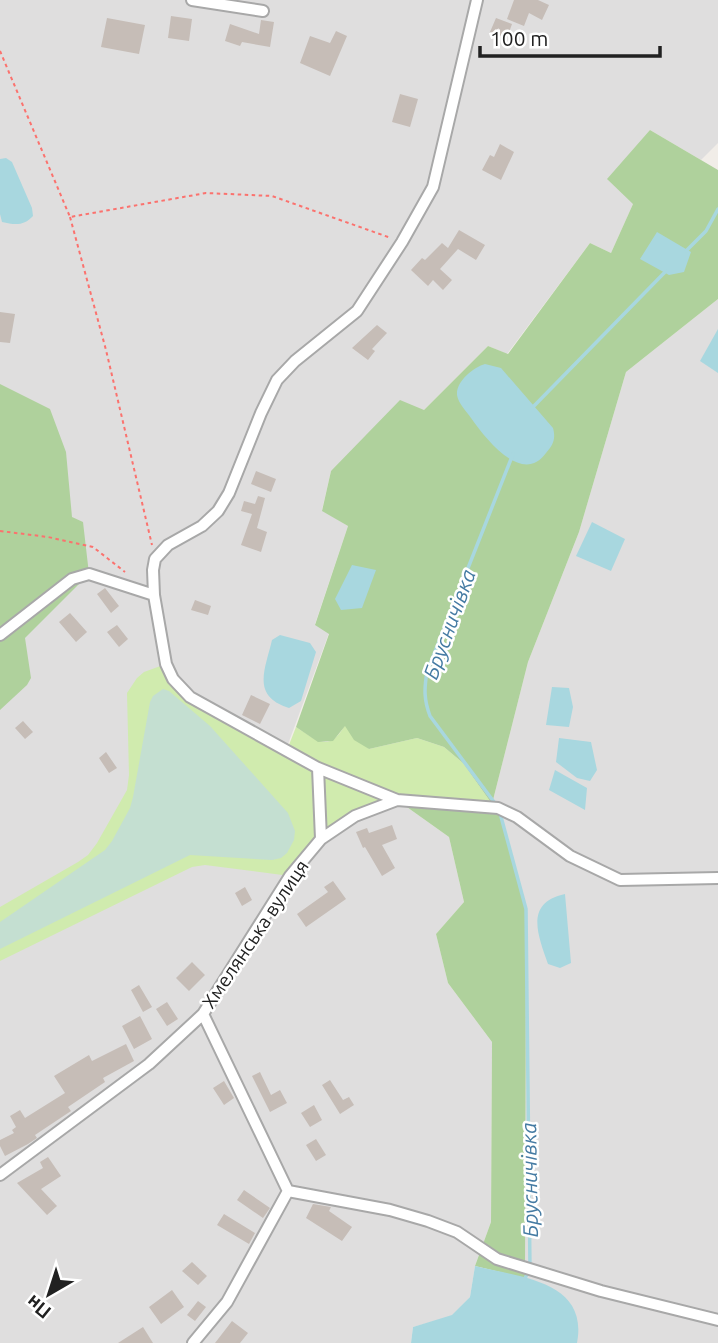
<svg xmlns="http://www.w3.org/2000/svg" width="718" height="1343" viewBox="0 0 718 1343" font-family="Ubuntu,sans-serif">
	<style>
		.residential { fill: #dfdede }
		.grass { fill: #d0ebae }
		.forest { fill: #afd19c }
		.wetland { fill: #c4dfd1 }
		.water { fill: #a8d7df }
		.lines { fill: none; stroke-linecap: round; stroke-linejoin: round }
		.stream { stroke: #a8d7df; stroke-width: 3.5 }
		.building { fill: #c6bdb7 }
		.minor-casing { stroke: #a8a8a8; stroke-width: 14 }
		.path { stroke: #fb726e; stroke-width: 2; stroke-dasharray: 3.5 3.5; stroke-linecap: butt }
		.minor { stroke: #fff; stroke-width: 10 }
		.labels { text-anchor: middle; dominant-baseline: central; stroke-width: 5; stroke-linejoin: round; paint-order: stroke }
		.street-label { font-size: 19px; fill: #212121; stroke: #fff }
		.water-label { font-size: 21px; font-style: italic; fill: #457ba3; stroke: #fff }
	</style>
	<rect width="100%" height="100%" fill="#f1ede8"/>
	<path class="residential" d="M0,0h718v143l-17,17 -51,-30 -17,74 -22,49 -21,-10 -83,111 -19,-8 -64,64 -93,61 -9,39 26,16 -33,98 14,9 -52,141 120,26 52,37 15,65 -28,32 12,49 44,59 -1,180 -16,44 -5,31 -18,19 -39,11 -2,16h-411z
		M718,299v1044h-212l19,-65 -33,-474 36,-142 51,-130 47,-160z"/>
	<path class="grass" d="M166,664l15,25 106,61 9,-23c22,14 33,26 49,-2l24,24 48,-11 27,9 19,16 29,41 -95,-4 -66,32 -41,44 -85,-11 -13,2 -192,94v-54l78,-45 10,-7 9,-12 30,-53 2,-15 -2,-82 10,-15 7,-6z"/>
	<path class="forest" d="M650,130l68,40v129l-92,73 -47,160 -51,130 -36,142 -29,-41 -19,-16 -27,-9 -48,11 -15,-9 -9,-14 -12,15 -15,1 -22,-15 33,-93 -14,-9 33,-99 -26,-15 9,-40 69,-71 24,10 64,-64 20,8 82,-111 21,10 22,-49 -26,-25z
		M0,384l50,25 16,43 6,65 11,5 6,52 -64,64 6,40 -4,7 -27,25z
		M397,800l101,8 28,101 -1,369 -50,-12 16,-44 1,-180 -44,-59 -12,-49 28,-32 -15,-65z"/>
	<path class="wetland" d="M163,689l6,2 41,35 78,87 7,18 -1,9 -7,13 -6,5 -9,2 -82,-5 -190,94v-27l105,-72 7,-9 18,-33 3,-11 17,-95 3,-6z"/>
	<path class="water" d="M6,158l6,4 20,46 1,8c-9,10 -18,9 -31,6l-2,-8v-55z
		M657,232l34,20 -7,20 -15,3 -29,-16z
		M718,329v44l-18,-12z
		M485,364l16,4 52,60c3,11 0,17 -7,25 -24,33 -60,-14 -75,-35 -4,-6 -13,-15 -14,-23 -1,-14 17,-28 28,-31z
		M592,522l33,17 -14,32 -35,-15z
		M352,565l24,5 -14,38 -21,2 -6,-11z
		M280,635l30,8 6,9 -15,49 -12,7c-38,-12 -24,-38 -17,-68z
		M552,687l17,1 4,19 -4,20 -23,-2z
		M559,738l32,4 6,28 -7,11 -13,-3 -21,-16z
		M555,770l32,18 -2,22 -36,-20z
		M565,894l6,69 -11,5 -12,-4c-10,-29 -24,-61 17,-70z
		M475,1266c43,11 114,14 102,77h-166l2,-16 39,-12 18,-18z"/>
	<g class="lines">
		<path class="stream" d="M686,251l20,-20 12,-22
			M532,408l134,-137
			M497,806l-67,-90c-6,-16 -6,-27 -3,-44l86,-218
			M500,813l26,96 4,360 -6,11"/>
	</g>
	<path class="building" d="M514,0h24l11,5 -7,15 -13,-7 -5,13 -17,-7z
		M171,16l21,3 -3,22 -21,-3z
		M107,18l38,7 -6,29 -38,-7z
		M496,18l16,6 -5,14 -17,-6z
		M261,20l13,2 -4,25 -28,-5 -2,4 -15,-5 5,-17 29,10z
		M336,31l11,5 -17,40 -30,-13 10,-27 20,7z
		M400,94l18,5 -8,28 -18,-5z
		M500,144l14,8 -13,28 -19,-10 8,-15 4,2z
		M459,230l26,15 -9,15 -18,-11 -18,20 12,11 -9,10 -10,-10 -5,6 -17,-16 11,-12 3,2 17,-17 6,5z
		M0,312l15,2 -5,29 -10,-1z
		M377,325l10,8 -15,16 3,2 -7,9 -16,-12z
		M256,471l20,8 -5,13 -20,-8z
		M258,496l7,2 -8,30 10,4 -6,20 -20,-7 11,-31 -11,-3 3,-10 11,3z
		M105,588l14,18 -8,7 -14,-19z
		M195,600l16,6 -3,9 -17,-5z
		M70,613l17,19 -11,10 -17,-20z
		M117,625l11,14 -9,8 -12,-15z
		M251,695l19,9 -10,20 -18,-9z
		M23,721l10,11 -8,7 -10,-11z
		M106,752l11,16 -8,5 -10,-15z
		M392,825l5,14 -15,6 13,23 -13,8 -17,-29 -2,1 -7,-16 11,-4 2,5z
		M333,881l13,18 -40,28 -9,-13 31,-22 -4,-5z
		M245,887l7,13 -10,6 -7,-13z
		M192,962l13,13 -16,16 -13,-13z
		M139,985l13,22 -9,5 -12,-22z
		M167,1002l11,17 -11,7 -11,-17z
		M140,1016l12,23 -18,10 -12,-23z
		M126,1044l8,17 -31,17 2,4 -37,25 3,4 -36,24 2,3 -9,6 -23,12 -5,-10v-6l14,-7 -2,-3 4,-3 -6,-11 10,-6 5,8 40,-25 -11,-17 35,-21 3,6z
		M260,1072l11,23 9,-5 7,13 -17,9 -18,-36z
		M330,1080l13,20 6,-3 5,8 -14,9 -18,-29z
		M224,1081l10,17 -10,7 -11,-17z
		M314,1105l8,15 -12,7 -9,-14z
		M316,1139l10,16 -10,6 -10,-16z
		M48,1157l13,19 -20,13 16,17 -10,9 -30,-32 26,-15 -3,-6z
		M244,1190l26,18 -7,10 -26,-18z
		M313,1204l18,3 -2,4 23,16 -10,14 -36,-23z
		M224,1214l31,19 -6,11 -32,-19z
		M192,1262l15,14 -9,9 -16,-14z
		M172,1290l12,17 -23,17 -12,-17z
		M198,1301l8,6 -11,14 -8,-6z
		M232,1321l16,12 -8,10h-25z
		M143,1327l10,16h-35z"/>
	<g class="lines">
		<defs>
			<path id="minor" d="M192,0l71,11
				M0,635l72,-56 17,-5 65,21
				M397,800l-79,-32 -128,-71 -17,-18 -7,-15 -12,-69 -1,-25 2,-11 13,-14 34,-19 16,-15 11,-18 32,-80 16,-33 18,-19 62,-50 45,-69 31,-55 44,-187
				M321,839l34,-23 42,-16 101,8 19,9 53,39 50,24 98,-2
				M203,1014l85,177 102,19 38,11 29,11 40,27 104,32 117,29
				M0,1175l149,-111 54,-50 87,-138 31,-37 -3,-71
				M193,1343l34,-41 61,-111"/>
		</defs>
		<use href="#minor" class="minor-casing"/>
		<path class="path" d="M0,51l70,166 136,-24 66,3 119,42
			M70,217l36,133 46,195
			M0,531l48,6 45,10 32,25"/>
		<use href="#minor" class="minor"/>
	</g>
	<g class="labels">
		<g class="street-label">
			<text transform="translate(255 934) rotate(-56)">Хмелянська вулиця</text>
		</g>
		<g class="water-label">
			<text transform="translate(449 624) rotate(-70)">Брусничівка</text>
			<text transform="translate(529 1180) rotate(-91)">Брусничівка</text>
		</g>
	</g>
	<g transform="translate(49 1294) rotate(219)" stroke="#ffffff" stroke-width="5" paint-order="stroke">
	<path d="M0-5L12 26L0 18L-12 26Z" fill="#212121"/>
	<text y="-10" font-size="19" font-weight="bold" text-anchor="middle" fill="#212121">Пн</text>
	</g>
	<path d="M480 46v10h180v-10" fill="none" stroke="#212121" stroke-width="3.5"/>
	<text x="490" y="46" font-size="21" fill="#212121" stroke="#ffffff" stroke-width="5" paint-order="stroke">100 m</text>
</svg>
